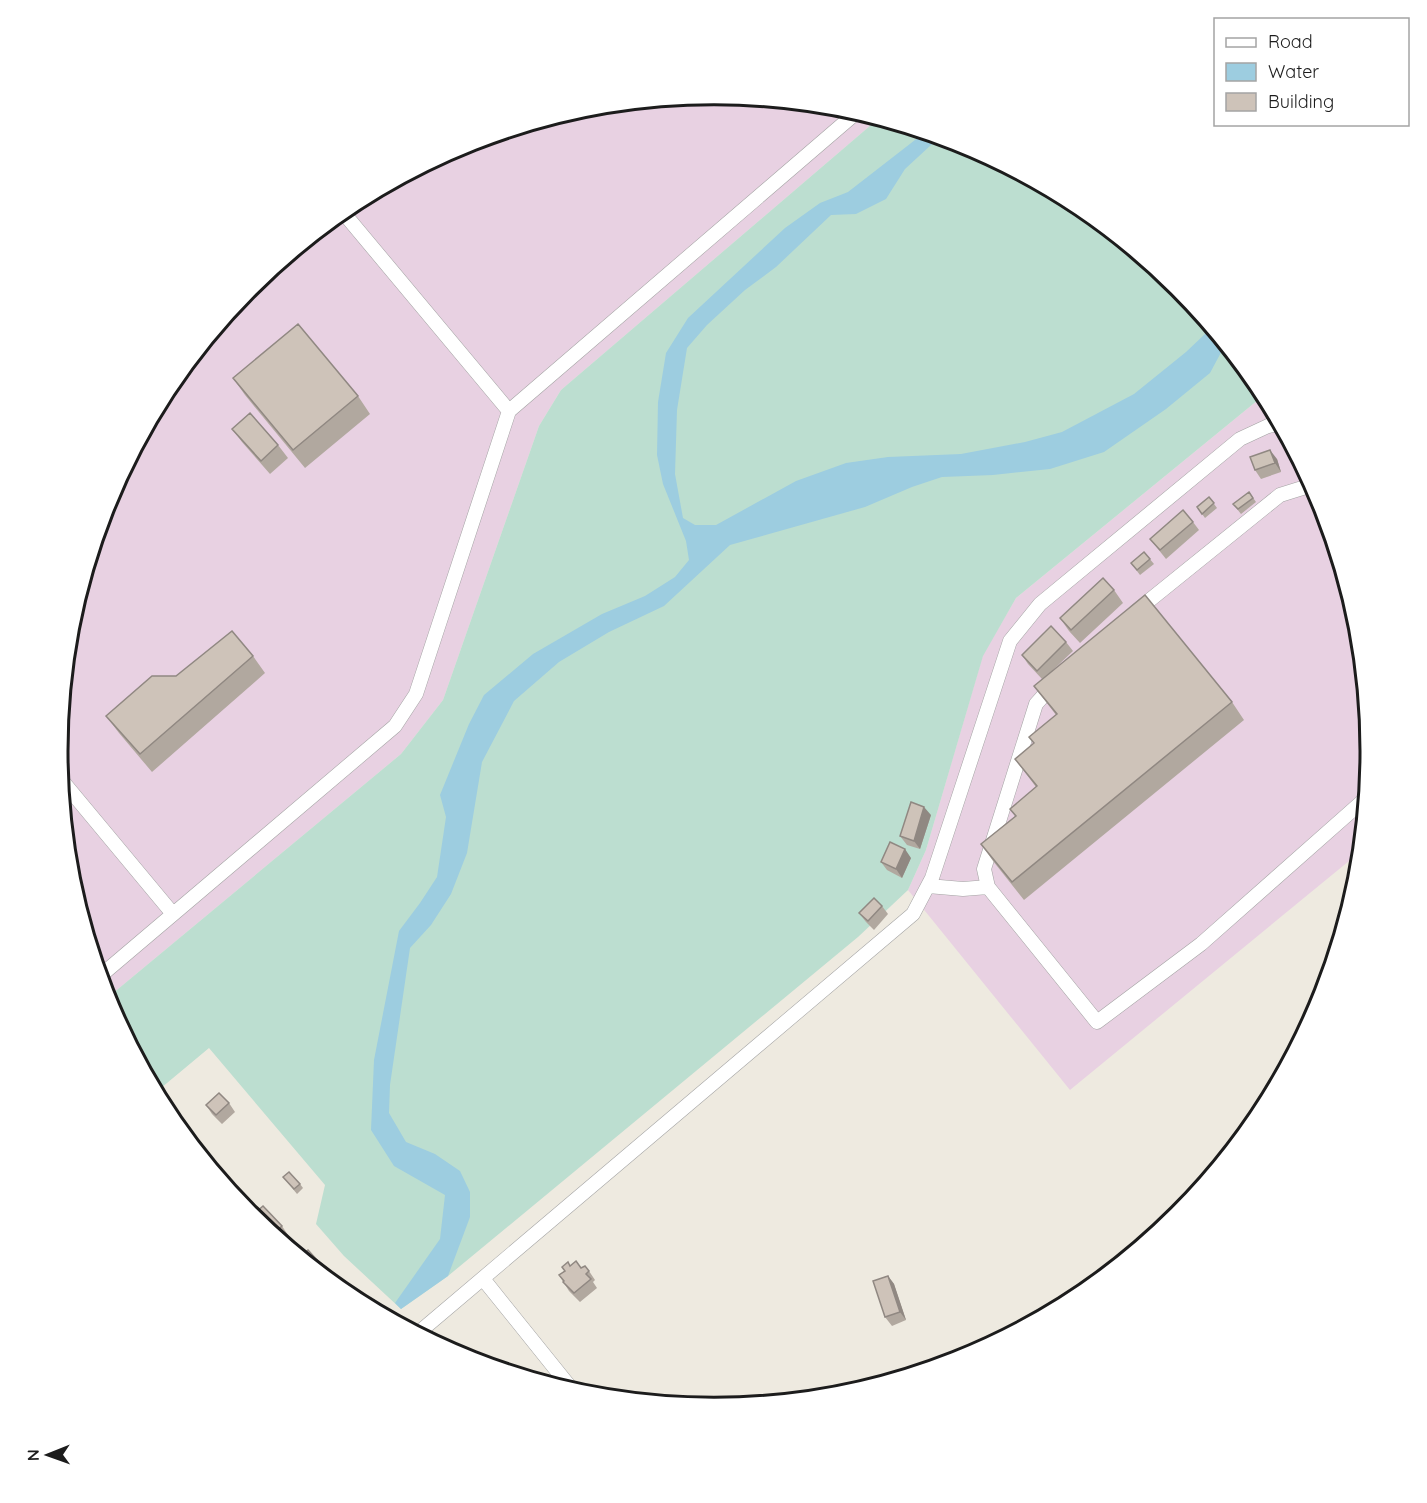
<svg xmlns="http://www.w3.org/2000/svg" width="1427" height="1503" viewBox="0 0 1427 1503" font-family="Quicksand,sans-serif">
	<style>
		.industrial { fill: #e8d1e2 }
		.wetland { fill: #bcded0 }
		.water { fill: #9dcde0 }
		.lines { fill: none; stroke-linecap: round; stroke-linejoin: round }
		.minor-casing { stroke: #a3a3a3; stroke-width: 15 }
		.minor { stroke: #fff; stroke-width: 14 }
		.wall { fill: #b1a89f }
		.shaded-wall { fill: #908882 }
		.building { fill: #cec3b9; stroke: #908882; stroke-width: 1.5 }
		.rim { fill: none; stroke: #1c1c1c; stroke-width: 3 }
	</style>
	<rect width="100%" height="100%" fill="#eeeae0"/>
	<path class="industrial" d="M714,95l128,13 36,11 -317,271 -22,36 -96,274 -42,54 -295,245 -36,-120 -13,-127 13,-129 37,-123 61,-114 82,-99 99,-82 114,-60 123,-37z
		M1265,397l55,104 37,123 13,128 -10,100 -290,238 -162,-200 18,-40 57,-195 33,-57 242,-198z"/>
	<path class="wetland" d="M878,119l87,26 114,61 99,82 82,99 5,10 -7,3 -242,198 -33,58 -57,194 -18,40 -50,47 -410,339 -47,33 -57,-53 -28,-32 9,-39 -116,-137 -54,45 -49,-94 295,-245 42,-54 96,-274 22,-36z"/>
	<path class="water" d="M924,133l18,5 -11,7 -26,24 -19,30 -30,15 -25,1 -55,52 -31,23 -38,35 -20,23 -10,62 -2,64 8,44 12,7h21l80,-44 50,-18 42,-6 73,-3 64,-12 37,-10 72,-38 52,-42 19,-18 4,-8 16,19 -15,28 -44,36 -62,43 -54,17 -57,6 -51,2 -30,10 -47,20 -135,38 -66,61 -55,26 -50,30 -45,39 -32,61 -15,91 -16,41 -20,31 -21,23 -20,137 -1,28 17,29 29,12 25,17 10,21v25l-22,59 -47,33 -6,-6 45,-64 5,-44 -51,-29 -23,-36 3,-70 25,-129 21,-28 17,-26 9,-60 -6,-22 29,-71 15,-29 49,-41 69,-40 43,-18 30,-19 14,-17 -3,-19 -23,-57 -6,-29 1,-53 8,-49 22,-35 97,-90 35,-25 28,-11z"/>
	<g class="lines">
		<defs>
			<path id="minor" d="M342,211l167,200
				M1135,612l145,-117 32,-10
				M1054,684l-18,20 -52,165 4,18 109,135 104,-78 164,-145
				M59,777l114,137
				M928,886l35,3 25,-2
				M99,977l296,-251 21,-32 93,-283 348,-299
				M484,1280l90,112
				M417,1334l496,-420 19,-36 78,-237 30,-37 200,-165 28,-13 11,-2"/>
		</defs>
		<use href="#minor" class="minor-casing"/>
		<use href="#minor" class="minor"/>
	</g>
	<path class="wall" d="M265,275l1,1 -25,21 9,-10z
		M233,378l125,18 12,18 -65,54 -60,-73z
		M232,429l46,16 10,13 -18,16 -28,-32z
		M1277,459l4,13 -20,7 -6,-9z
		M1249,492l7,10 -15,12 -8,-10z
		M1209,497l8,11 -12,10 -8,-11z
		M1193,522l6,8 -33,29 -16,-20z
		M1144,552l10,12 -14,11 -9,-12z
		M1114,590l9,13 -43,40 -11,-12 -9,-13z
		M1066,642l7,9 -20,19 179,32 12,18 -220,180 -31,-39 -12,-17 34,-28 -5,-7 26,-22 -21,-28 19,-16 -5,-6 27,-22 -22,-29 8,-7 -14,-15 -6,-9z
		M253,656l12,17 -113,99 -33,-39 -13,-17 70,-40z
		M931,815l-11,34 -13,-4 -7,-9z
		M911,858l-9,20 -15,-8 -6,-8z
		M882,906l6,8 -14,16 -8,-8 -7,-9z
		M229,1103l6,9 -13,12 -10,-10 -6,-9z
		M283,1177l17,7 3,4 -6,6z
		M255,1213l27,13 6,9 -7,6 -9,-7 -11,-12z
		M300,1257l36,24 6,9 -1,1z
		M570,1266l19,5 6,9 -2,2 4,6 -17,14 -11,-11 -10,-16z
		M888,1276l6,8 12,36 -14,6 -7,-9z"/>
	<path class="shaded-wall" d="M1270,450l7,9 4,13 -6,-9z
		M924,807l7,8 -11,34 -6,-8z
		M905,849l6,9 -9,20 -6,-9z
		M888,1276l6,8 12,36 -6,-8z"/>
	<path class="building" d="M298,324l60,72 -65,54 -60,-72z
		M250,413l28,32 -17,16 -29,-32z
		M1270,450l5,13 -20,7 -5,-13z
		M1249,492l4,6 -15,11 -5,-5z
		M1209,497l5,6 -12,11 -5,-7z
		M1183,510l10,12 -33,28 -10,-11z
		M1144,552l6,7 -13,11 -6,-7z
		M1103,578l11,12 -43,40 -11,-12z
		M1145,595l87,107 -220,180 -31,-38 35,-28 -6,-7 27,-23 -22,-27 19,-16 -5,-6 28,-23 -23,-28z
		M1051,626l15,16 -29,29 -15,-16z
		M232,631l21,25 -113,98 -34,-38 46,-40h24z
		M911,802l13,5 -10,34 -14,-5z
		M890,842l15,7 -9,20 -15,-7z
		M874,898l8,8 -14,15 -9,-8z
		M219,1093l10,10 -13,12 -10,-10z
		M289,1172l11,12 -6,5 -11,-12z
		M263,1206l19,20 -9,8 -18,-21z
		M308,1250l28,31 -4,3 -32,-27z
		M576,1261l5,7 4,-2 4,5 -3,3 5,5 -17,14 -11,-11 1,-1 -5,-6 6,-4 -3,-4 6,-5 2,4z
		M888,1276l12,36 -15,5 -12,-36z"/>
	<path d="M0 0H1427V1503H0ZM68 751a646 646 0 1 1 1292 0a646 646 0 1 1-1292 0Z" fill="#fff" fill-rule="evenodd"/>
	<path class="rim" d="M68 751a646 646 0 1 1 1292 0a646 646 0 1 1-1292 0Z"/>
	<rect x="1214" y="18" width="195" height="108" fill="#ffffff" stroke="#a4a4a4" stroke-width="1.5"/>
	<rect x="1226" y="38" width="30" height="9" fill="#ffffff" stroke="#a4a4a4" stroke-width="1.5"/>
	<text x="1268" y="48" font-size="18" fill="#1c1c1c">Road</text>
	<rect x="1226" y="63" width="30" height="18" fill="#9dcde0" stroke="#a4a4a4" stroke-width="1.5"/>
	<text x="1268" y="78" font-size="18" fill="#1c1c1c">Water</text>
	<rect x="1226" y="93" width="30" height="18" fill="#cec3b9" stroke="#a4a4a4" stroke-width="1.5"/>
	<text x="1268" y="108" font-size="18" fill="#1c1c1c">Building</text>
	<g transform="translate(48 1455) rotate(269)" stroke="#ffffff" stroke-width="4.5" paint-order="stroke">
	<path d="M0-4.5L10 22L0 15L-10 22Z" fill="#1c1c1c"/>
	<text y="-9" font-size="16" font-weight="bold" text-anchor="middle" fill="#1c1c1c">N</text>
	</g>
</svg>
